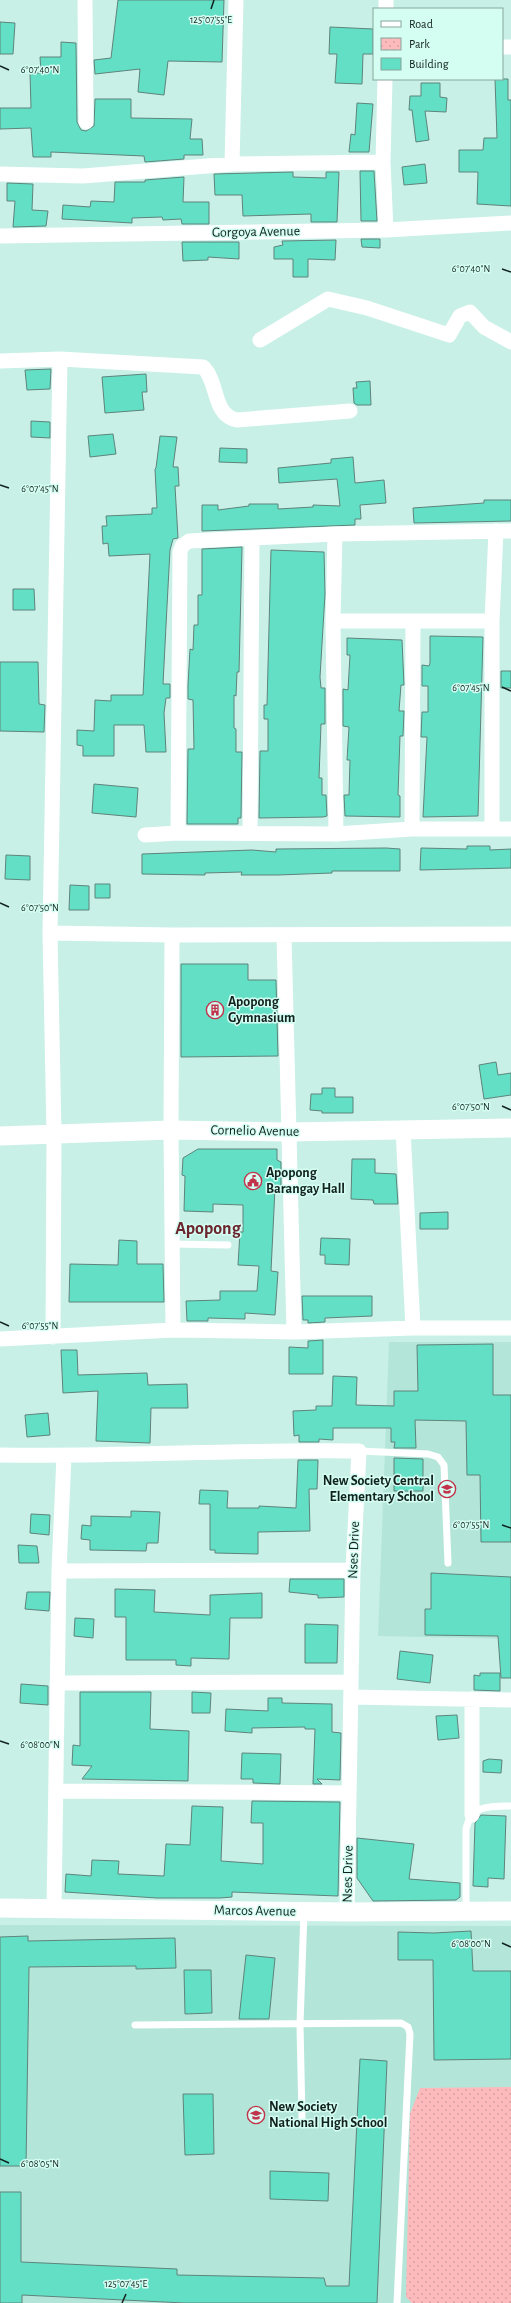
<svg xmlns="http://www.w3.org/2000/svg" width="511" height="2303" viewBox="0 0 511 2303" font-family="'Alegreya Sans',sans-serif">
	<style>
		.built { fill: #b4e5d9 }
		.park { fill: url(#park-dots) }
		.building { fill: #63dfc6; stroke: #5e847b }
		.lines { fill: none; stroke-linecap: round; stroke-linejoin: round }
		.service { stroke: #fff; stroke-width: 7 }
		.minor { stroke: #fff; stroke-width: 15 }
		.tertiary { stroke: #fff; stroke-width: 19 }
		.ticks { fill: none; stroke: #11211d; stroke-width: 1.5 }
		.labels { text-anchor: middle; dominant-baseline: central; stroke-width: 3; stroke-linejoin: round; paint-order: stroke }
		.street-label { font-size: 14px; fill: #11211d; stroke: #d5fef3 }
		.poi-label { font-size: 14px; font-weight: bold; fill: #11211d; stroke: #d5fef3; text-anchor: start }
		.district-label { font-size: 18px; font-weight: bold; fill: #6b252d; stroke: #d5fef3 }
		.ticks-label { font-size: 10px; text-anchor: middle; fill: #11211d; stroke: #d5fef3; stroke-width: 3; stroke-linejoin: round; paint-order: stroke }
	</style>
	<defs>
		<pattern id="park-dots" width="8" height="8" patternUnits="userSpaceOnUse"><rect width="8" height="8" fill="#fdbabd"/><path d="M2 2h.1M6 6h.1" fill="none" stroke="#d8a0a2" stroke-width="1.8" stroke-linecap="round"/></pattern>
	</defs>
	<rect width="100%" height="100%" fill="#c8f0e6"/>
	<path class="built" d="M389,1342h122v297l-133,-3z
		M0,1925l511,1v377h-511z"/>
	<path class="park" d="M511,2087v216h-99l-6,-6 4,-183 10,-26z"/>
	<path class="building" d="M118,0h106l-2,62 -54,-1 -4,34 -26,-3 2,-23 -45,5 -1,-14 17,-2z
		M0,22l15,1 -2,31h-13z
		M330,27l43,2v25h-10l-1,30 -27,-1 2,-29h-8z
		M61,42l15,1 1,79 4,8 5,1 8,-5 1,-27h36v19l61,1 -2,20h12l1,16h-19v4l-39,3 -1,-6 -93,-4v5h-18l-2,-29 -31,1v-21h31l-1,-35h11l-1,-16h21z
		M495,79h13v21h3v106l-34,-2 1,-32h-19v-22h24l1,-12h13z
		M421,83h19v14l7,1 -1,14 -21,-1 4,29 -13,2 -4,-32h-3l1,-14h11z
		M357,103l16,1 -4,48h-20l2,-18 4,1z
		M425,164l2,19 -23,2 -2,-18z
		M360,171h14l3,50h-16z
		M293,172v5l33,1v-6h13l-2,50h-26v-8l-68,2 -1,-21h-27l-1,-21z
		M184,177l-1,25h26v22h-27l-1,-5 -18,1 -1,-3 -30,1v5l-70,-4 1,-14 27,2 1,-6 23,1 1,-20h30v-2z
		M7,183l26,1 -1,26 16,1 -2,15 -33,1 2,-26h-8z
		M361,239h19v9l-18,-1z
		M336,240l-1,20 -27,-1v18h-15v-18h-19v-12l9,-2 -1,-4z
		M182,242h57v17l-31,-2v3l-25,1z
		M51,369l-1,20 -23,1 -2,-20z
		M146,374l1,18h-5l2,18 -39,3 -3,-36z
		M370,381l1,24h-14l-3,-2 -1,-15h4l-1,-6z
		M31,421l19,1v16l-19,-1z
		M113,434l3,20 -26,3 -2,-21z
		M160,436l17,1 -4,30h5l1,19h-4l3,52 -5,1 -3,11 -3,56 -4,78h7v14h-4l-2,15 2,39h-20l-2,-27h-30v31h-31v-10l-6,-1v-15l17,1 1,-31 16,1v-6h32l7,-141 -41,2 -1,-13 -5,1 -1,-18h5l-1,-10 46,-2v-6h5l-2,-39 1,-1z
		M220,448l27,1v14l-28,-1z
		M353,457l2,26 29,-3 2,23 -26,2 1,14h-6v6l-153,6v-26h16v5l31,-4v-2h29v5l35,-2v-2l27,1 -3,-27 -58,4 -1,-15 53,-5v-4z
		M484,500h27v21l-97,2 -1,-15 71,-5z
		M242,547l-3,125h-2l-1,24 -2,-1v33l2,1v23h6l-1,66h-3v6h-51l1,-75h6l-1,-49 -5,-1v-14l2,-36 3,1 1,-25h4v-30h4v-46z
		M271,550l53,2 1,42 -5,83 1,11h4v36h-4l-2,54h3v17h4l1,21 -4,1 -64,1 1,-67h8v-32h-4v-14h3z
		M13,589h21l1,21h-22z
		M430,636l53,1 -5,179 -55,1 4,-80h-6l1,-25h6v-26h-6v-21l7,1 1,-3z
		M347,638l55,2 2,45h-3l-2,26h5l-1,25h-3l-2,59 2,1v21l-55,-1 -1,-21h5l1,-35h-3l2,-33 -6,-1v-37l5,1 2,-35h-3z
		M0,662h38l1,42 6,1 -1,27 -44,-1z
		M501,671h10v17h-10z
		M94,784l44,4 -2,29 -44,-4z
		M467,846h23v4l21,-1v19l-91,2 1,-22 46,1z
		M386,848l14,1v22h-68v2l-54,2h-37l1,-3 -37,1v2l-63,-1v-20l110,-4 24,2v-3z
		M6,855l24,1v24l-25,-1z
		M95,884h15v14h-15z
		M70,885l19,1v24h-20z
		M181,964h67v16h28l2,76 -97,1z
		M496,1062l2,13 13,-2v22l-27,4 -5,-34z
		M322,1088h13v9h18v16h-31v-2l-12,-1 1,-16h11z
		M198,1149h79v11l4,2v25h-6l-1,22 -3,62 7,1 -3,43 -30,-2v6l-37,-1v3h-21l-1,-20 34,-1v-9h37l2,-25 -21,-1 2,-33h3v-27l-30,-1v8l-29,-1 1,-35 -3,-1 1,-17z
		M352,1159h23v14l21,1 2,30h-24l-1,-4 -22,-1z
		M448,1212v17h-28v-16z
		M321,1238l29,1 -1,26 -24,-1v-9h-5z
		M119,1240l18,1v23h26l1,38h-95l1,-38 48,1z
		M302,1296h70v20l-47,2v4l-17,1v-3h-5z
		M323,1340v34h-34v-27l19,1v-7z
		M493,1344v51h18v147h-30l-1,-67h-13l-1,-54 -51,-1 1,28h-22l1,-6h-4v-14h-58v12l-14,-1v3h-20v-7l-5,1 -1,-25 23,-1v-4h16l1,-30 24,1 -1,28 38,1v-15h24l-1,-46z
		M61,1350h16l1,25 69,-2 1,12 39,-1 1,24h-37l-1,35 -54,-2 2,-50 -35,2z
		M48,1413l2,22 -23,2 -2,-22z
		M394,1458l29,1v32h-29z
		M298,1460h20l-1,29h-8l1,42 -52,1v22l-43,-1v-3h-5v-46h-11l1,-14 28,1 -1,17h32v-2l37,2z
		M131,1511l29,1 -2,31h-11l-1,8 -56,-1v-10l-9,-1 1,-14 9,1v-10l40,1z
		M31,1514l19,1 -1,20 -19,-2z
		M18,1545l19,1 2,17h-20z
		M431,1573l80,4v101h-10l-3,-42 -73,-1v-26h6z
		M290,1579h54v18l-26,1v-3l-29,-3z
		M115,1589l40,1 -1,22 56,3v-20l52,-2v25h-32l-1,41 -38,-1v8l-15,-1v-5h-50v-43h-11z
		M27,1592h23l-1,19 -24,-2z
		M75,1618l19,1 -1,19 -19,-2z
		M305,1624l33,1 -1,38h-32z
		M400,1651l33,4 -3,28 -33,-4z
		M480,1673h20v18l-26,-1v-15l6,1z
		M21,1684l27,2v19l-28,-2z
		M80,1692h71l-1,37 39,2 -1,50 -106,-2 10,-13 -20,-1 1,-20 7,1z
		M192,1692l19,1 -1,20h-18z
		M268,1698h14v5l50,1v28l9,1 -1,47 -23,-1 5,5h-9l2,-55h-10v-2l-53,1v5l-27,-2 1,-22 42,2z
		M457,1715l2,23 -21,2 -2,-24z
		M242,1753l39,1 -1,30 -27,-1v-4h-12z
		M489,1759l13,1 -1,13 -18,-1v-11z
		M252,1801l88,1 -2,94 -106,-4v5l-12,1h-63l-92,-6 1,-18 25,2 1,-16 27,1 -1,13 46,2 2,-32 24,1 2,-39 31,1 -2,54 42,3v-41h-12z
		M481,1815l25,1 -2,63 -16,-1v9l-15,-1 2,-63z
		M357,1838l57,6 -5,35 51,4v14l-4,3 -83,1 -16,-23z
		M471,1931l2,40h38v88l-77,1 -1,-100h-35v-28l36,1z
		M28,1936v5l147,-3 1,30 -40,1v-3l-107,1 -3,199h-26v-229z
		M246,1955l29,3 -6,61h-30z
		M184,1970h27l1,43 -27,1z
		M360,2059l27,2 -10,242h-192l-163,-8v8h-22v-111h21v70l156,7v6l147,3 2,8h23z
		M183,2094h30l1,60 -29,1z
		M270,2171l59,2 -1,28 -58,-2z"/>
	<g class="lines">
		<path class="service" d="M172,1244l56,1
			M359,1451l69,3 10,3 6,8 4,98
			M466,1911v-82c5,-24 24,-23 45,-23
			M135,2025l266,-2 7,4 2,7 -13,269
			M302,2119l-2,-95 4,-112"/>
		<path class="minor" d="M85,0l1,122
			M386,9v-9
			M502,47h9
			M385,79l-2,83 3,68
			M232,164l4,-164
			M0,174l83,2 149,-12 151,-2
			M0,236l386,-6 125,-7
			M260,340l68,-41 39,9 82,27 11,-19 10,-4 14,15 27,15
			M0,361l60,-2 143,8c16,15 9,48 34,53l113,-9
			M335,534l-2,87 3,213
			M333,621h159
			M412,829l1,-206
			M492,829v-208l4,-90
			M178,833l2,-281 2,-6 7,-5 146,-7 176,-3
			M250,833l2,-295
			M145,835l33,-2 158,1 76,-5h99
			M50,933l122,2 339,-1
			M172,935l-1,195 2,200
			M284,935l10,397
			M403,1129l10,199
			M53,1337l1,-203 -4,-201 10,-574
			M0,1339l173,-9 121,2 119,-4h98
			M0,1455c120,2 239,-6 359,-4l-6,119 -6,342
			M59,1571l294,-1
			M57,1683l294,-1
			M351,1697l160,3
			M56,1791l293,2
			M472,1815v-116
			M54,1908l5,-337 5,-115"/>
		<path class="tertiary" d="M0,1136l171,-6 118,2 222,-4
			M0,1908l347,4 164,-1"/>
	</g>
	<path class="ticks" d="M211,9l3,-9M0,66l9,4M502,269l9,3M0,485l9,3M502,687l9,4M0,903l9,4M502,1106l9,4M0,1322l9,4M502,1525l9,3M0,1741l9,3M502,1943l9,4M0,2159l9,4M122,2303l4,-9"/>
	<defs>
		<symbol id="building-ring" viewBox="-11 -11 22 22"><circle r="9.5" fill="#d5fef3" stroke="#c2324a" stroke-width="1.5"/><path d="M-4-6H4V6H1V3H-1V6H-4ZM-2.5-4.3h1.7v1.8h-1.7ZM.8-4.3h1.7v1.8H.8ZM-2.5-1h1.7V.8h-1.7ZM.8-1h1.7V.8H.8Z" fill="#c2324a"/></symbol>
		<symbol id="civic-ring" viewBox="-11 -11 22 22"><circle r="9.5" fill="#d5fef3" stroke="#c2324a" stroke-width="1.5"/><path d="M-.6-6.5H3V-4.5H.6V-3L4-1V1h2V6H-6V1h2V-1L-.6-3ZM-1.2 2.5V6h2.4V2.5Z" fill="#c2324a"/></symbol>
		<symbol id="school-ring" viewBox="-11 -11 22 22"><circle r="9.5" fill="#d5fef3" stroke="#c2324a" stroke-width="1.5"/><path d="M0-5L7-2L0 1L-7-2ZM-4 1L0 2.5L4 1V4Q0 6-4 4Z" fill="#c2324a"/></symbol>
	</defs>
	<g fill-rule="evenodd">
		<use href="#building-ring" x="205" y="1000" width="20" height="20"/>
		<use href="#civic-ring" x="243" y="1171" width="20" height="20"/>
		<use href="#school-ring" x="437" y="1479" width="20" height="20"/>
		<use href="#school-ring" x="246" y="2105" width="20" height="20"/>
	</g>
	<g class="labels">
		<g class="street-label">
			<text transform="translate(256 232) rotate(-1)">Gorgoya Avenue</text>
			<text transform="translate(255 1131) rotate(1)">Cornelio Avenue</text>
			<text transform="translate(354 1550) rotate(-88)">Nses Drive</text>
			<text transform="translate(348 1874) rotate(-89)">Nses Drive</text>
			<text transform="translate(255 1911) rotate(1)">Marcos Avenue</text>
		</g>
		<g class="poi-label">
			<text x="228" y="1002">Apopong<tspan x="228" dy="16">Gymnasium</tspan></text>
			<text x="266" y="1173">Apopong<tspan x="266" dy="16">Barangay Hall</tspan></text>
			<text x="434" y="1481" text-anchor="end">New Society Central<tspan x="434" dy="16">Elementary School</tspan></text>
			<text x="269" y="2107">New Society<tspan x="269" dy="16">National High School</tspan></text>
		</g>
		<g class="district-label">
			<text x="208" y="1229">Apopong</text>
		</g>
	</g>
	<g class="ticks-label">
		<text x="211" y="23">125°07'55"E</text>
		<text x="40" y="73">6°07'40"N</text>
		<text x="471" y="272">6°07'40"N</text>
		<text x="40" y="492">6°07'45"N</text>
		<text x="471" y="691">6°07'45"N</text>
		<text x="40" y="911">6°07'50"N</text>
		<text x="471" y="1110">6°07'50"N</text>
		<text x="40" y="1329">6°07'55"N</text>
		<text x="471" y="1528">6°07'55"N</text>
		<text x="40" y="1748">6°08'00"N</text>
		<text x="471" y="1947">6°08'00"N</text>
		<text x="40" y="2167">6°08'05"N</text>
		<text x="126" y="2287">125°07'45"E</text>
	</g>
	<rect x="373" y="8" width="130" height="72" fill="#d5fef3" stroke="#87a69d"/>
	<rect x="381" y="21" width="20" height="6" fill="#ffffff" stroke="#87a69d"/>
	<text x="409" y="28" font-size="12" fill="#11211d">Road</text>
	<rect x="381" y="38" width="20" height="12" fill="url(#park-dots)" stroke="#87a69d"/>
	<text x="409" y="48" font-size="12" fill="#11211d">Park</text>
	<rect x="381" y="58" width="20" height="12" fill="#63dfc6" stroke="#87a69d"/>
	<text x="409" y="68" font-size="12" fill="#11211d">Building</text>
</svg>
